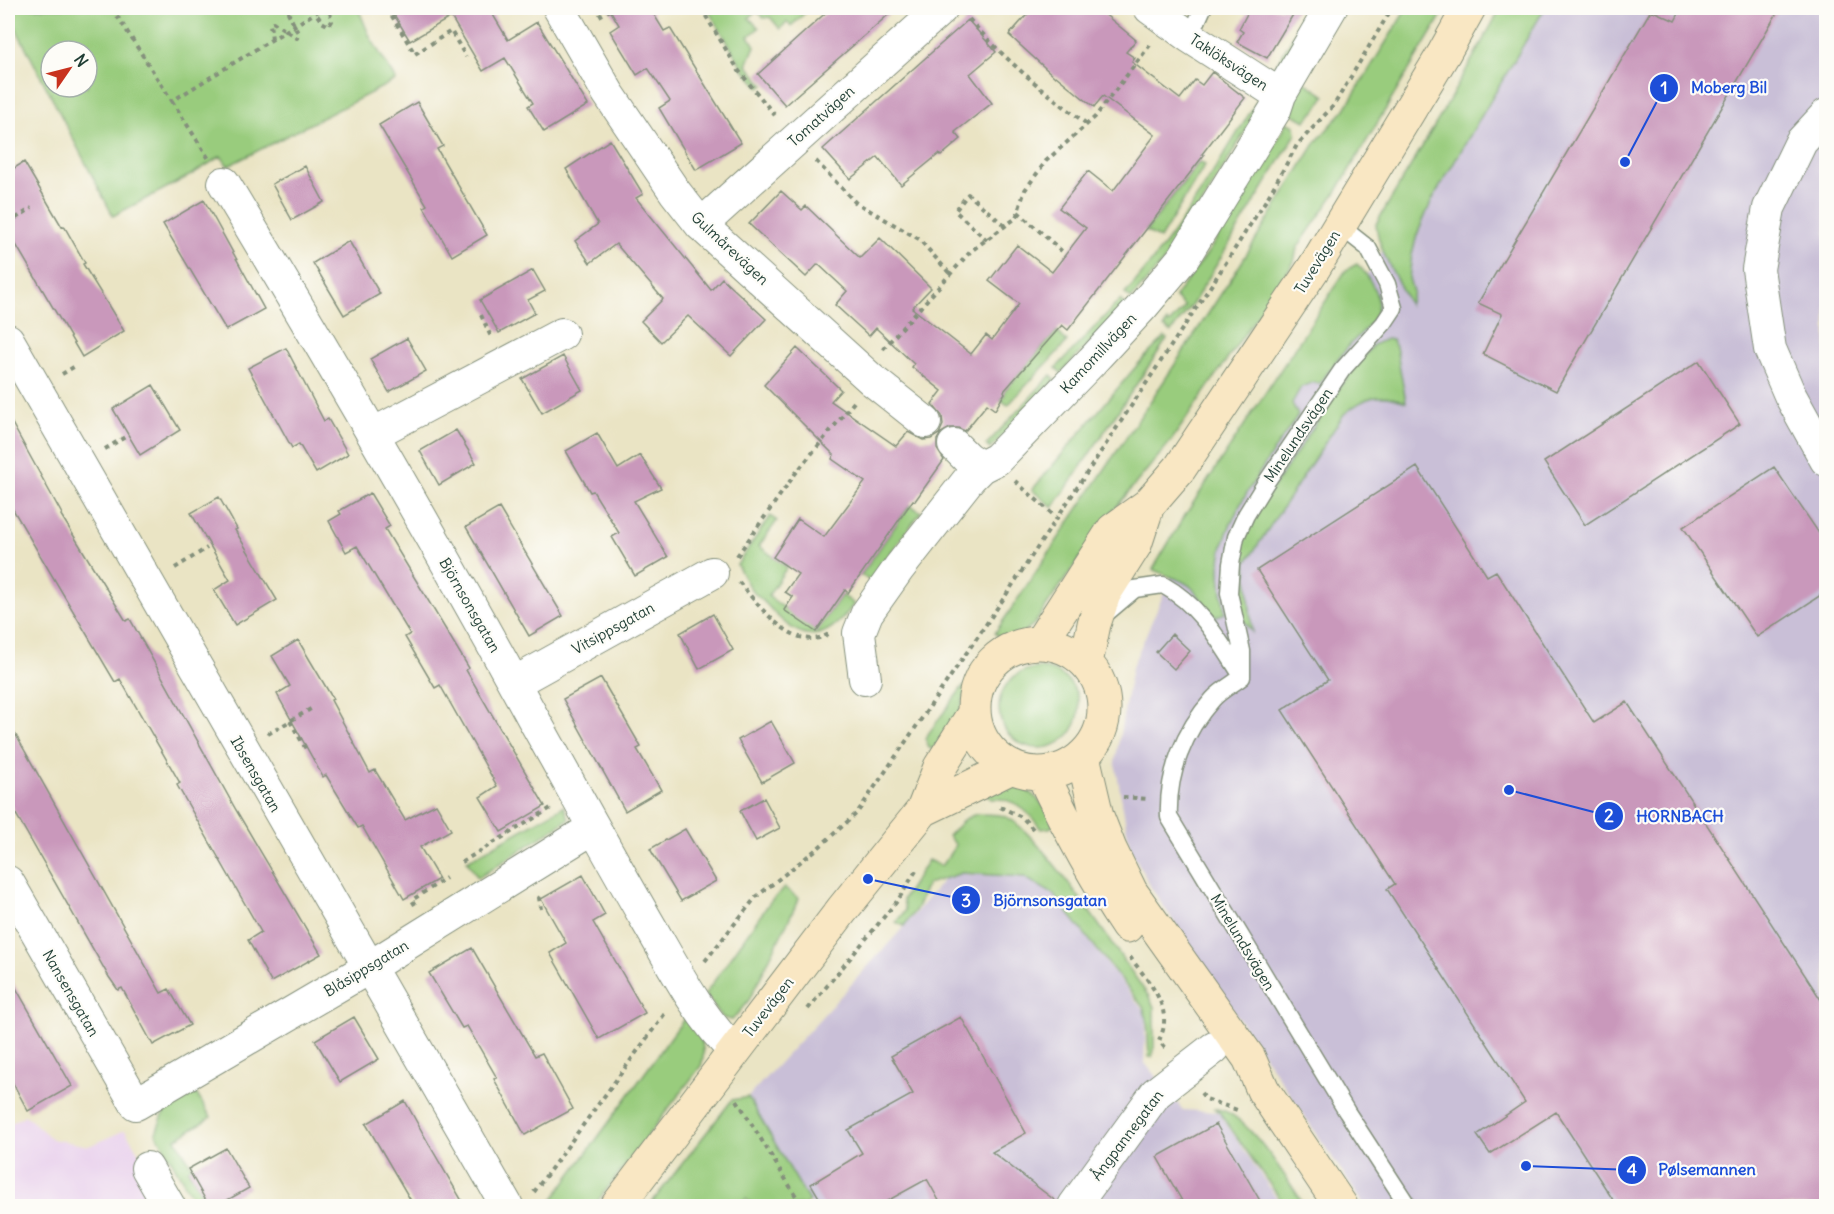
<svg xmlns="http://www.w3.org/2000/svg" width="1834" height="1214" viewBox="0 0 1834 1214" font-family="Delius,sans-serif">
	<style>
		.built { fill: #e9d2ed }
		.industrial { fill: #c9bfd7 }
		.green { fill: #99cc7d; stroke: #5c8458; stroke-width: 1.5; fill-rule: evenodd }
		.building { fill: #c998bb }
		.lines { fill: none; stroke-linecap: round; stroke-linejoin: round }
		.lane-casing { stroke: #84907c; stroke-width: 19 }
		.street-casing { stroke: #84907c; stroke-width: 34 }
		.secondary-casing { stroke: #84907c; stroke-width: 35 }
		.path { stroke: #84907c; stroke-width: 4; stroke-dasharray: 4.5 4.5; stroke-linecap: butt }
		.lane { stroke: #fff; stroke-width: 16 }
		.street { stroke: #fff; stroke-width: 32 }
		.secondary { stroke: #f9e7c3; stroke-width: 33 }
		.labels { text-anchor: middle; dominant-baseline: central; stroke-width: 4.5; stroke-linejoin: round; paint-order: stroke }
		.street-label { font-size: 15px; fill: #1f3d34; stroke: #fdfcf7 }
		.leader { fill: none; stroke: #1d4ed8; stroke-width: 2 }
		.callout-dot { fill: #1d4ed8; stroke: #fdfcf7; stroke-width: 2 }
		.mark-label { font-size: 18px; text-anchor: middle; font-weight: bold; fill: #fff }
		.callout-label { font-size: 16px; text-anchor: middle; font-weight: bold; fill: #1d4ed8; stroke: #fdfcf7; stroke-width: 4.5; stroke-linejoin: round; paint-order: stroke }
	</style>
	<rect width="100%" height="100%" fill="#fdfcf7"/>
	<filter id="ink" filterUnits="userSpaceOnUse"><feTurbulence type="fractalNoise" baseFrequency=".0167" numOctaves="2"/><feDisplacementMap in="SourceGraphic" scale="12" xChannelSelector="R" yChannelSelector="G"/><feConvolveMatrix kernelMatrix="1 2 1 2 8 2 1 2 1" color-interpolation-filters="sRGB"/></filter>
	<filter id="wash" filterUnits="userSpaceOnUse"><feTurbulence type="fractalNoise" baseFrequency=".008" numOctaves="4" result="noise"/><feDisplacementMap in="SourceGraphic" scale="24" xChannelSelector="R" yChannelSelector="G"/><feGaussianBlur stdDeviation="1.35" result="paint"/><feColorMatrix in="noise" values="0 0 0 0 0 0 0 0 0 0 0 0 0 0 0 0 0 1.4 0 .05"/><feComposite in="paint" operator="in"/></filter>
	<g filter="url(#wash)">
		<rect width="100%" height="100%" fill="#eae4c4"/>
		<path class="built" d="M25,1115l27,24 37,7 36,-16 46,76h-163v-81z"/>
		<path class="industrial" d="M1531,8h295v1198h-461l-213,-317 -22,-41 -15,-86 17,-95 55,-127 184,-271z
			M949,873l92,6 105,135 -2,48 39,48 35,2 64,94h-470l-64,-109 154,-168z"/>
		<path class="green" d="M8,8h350l12,29 26,43 -168,86 -7,-10 -30,19 -78,41 -105,-203zM51,51h36v36h-36z
			M707,8h100l1,2 -17,16 -4,-4 -7,7 -10,-12 -7,1 -6,-7 -8,7 10,10 -10,8 6,10 -8,19 17,20 -4,3 -16,-18z
			M1310,8h8l-38,60 -7,2z
			M1407,8h39l-108,181 -41,59 -3,14 -123,179 -64,77 -72,105 -11,9 -17,8 -7,-2 -5,-5 169,-252 76,-116 76,-123 29,-33z
			M1501,8h44l-113,192 -15,35 -5,19 -3,24 4,14 -4,13c-11,-27 -30,-51 -33,-81l62,-104z
			M1302,80l23,16 -10,15 -10,10 -19,-11z
			M1257,101l5,2 -85,143 -46,53 -6,-5c52,-59 91,-126 132,-193z
			M1286,122l9,4 1,8 -104,171 -21,27 -7,-5 3,-5 2,2 16,-17 -10,-10 34,-46 74,-120z
			M1199,162l6,3 -45,74 -14,-8z
			M1357,264c10,9 24,31 20,46 -4,15 -19,25 -29,37 -10,12 -19,24 -29,37l-5,-2 -13,5 -9,16 6,12c-24,37 -75,103 -78,147 -1,16 2,34 5,51l-10,4c-9,-8 -14,-21 -24,-30 -11,-10 -26,-10 -38,-18l29,-49 164,-250z
			M1120,300l5,5 -64,68 -5,-5z
			M1057,331l10,11 -59,63 -7,-5 4,-6 -1,-3z
			M1165,337l2,2 -114,169 -21,-18 107,-127z
			M1386,339l6,1 4,7 10,55c-28,-10 -40,-6 -62,12l-98,149 6,69 -8,-11 -8,-42v-19l11,-33 96,-144 30,-38z
			M1051,375l4,4 -65,70 -4,-4z
			M910,505l11,7 -51,69 -9,-6z
			M770,516l7,5 -18,25 28,21 -19,29 48,35 26,-36 12,9c-30,42 -54,39 -86,2 -5,-5 -9,-9 -14,-13 -7,-8 -12,-19 -17,-28z
			M999 708a40 40 0 1 1 80 0a40 40 0 1 1-80 0Z
			M963,686l3,4 -5,19 -28,40 -4,-1 -3,-8 2,-6z
			M1012,784c22,7 32,21 45,40l-8,4 -8,1c-13,-18 -27,-32 -50,-30l-4,-4z
			M564,806l5,13 -91,59 -11,-17z
			M976,814c9,1 19,-1 28,2 34,12 118,144 144,179l6,12v44l-2,6h-3l-2,-37 -4,-13 -90,-113 -29,-17 -62,-4 -35,11 -10,24 -13,18 -8,-4 9,-11 -2,-12 25,-39 13,6 15,-21 -8,-9 17,-17z
			M785,888l13,10 -3,9 -46,93 -17,20 -9,-2 -18,-24 65,-92z
			M684,1019c17,9 23,31 17,47l-107,140h-46z
			M192,1087l19,30 -35,22 16,28 -4,3 21,36h-12l-41,-73 12,-31z
			M748,1097l61,104 -6,5h-48l-9,-7 -6,7h-91l83,-106z
			M1215,1109c30,-1 74,74 90,97h-20l-65,-93z"/>
		<g id="blocks">
			<path class="building" d="M390,8h99l19,32 29,-18 51,83 -44,27 -16,-26 5,-3 -28,-45 -22,13 -32,-54 -41,24z
				M609,8h41l14,23 6,-3 71,115 -45,27 -37,-62 11,-7 -22,-33 -11,7 -27,-44 9,-6z
				M831,8h65l-111,97 -27,-31z
				M1033,8h64l39,32 -10,12 9,6 -3,4 48,37 15,-19 7,5 10,-13 33,26 -43,56 2,1 -136,175 -6,-5 -58,66 1,2 -10,17 -8,-6 -22,27 -7,-3h-8l-9,5 -4,7v9l7,11 -29,41 -2,-1 -65,93 -3,-3 -29,42 -32,-22 9,-13 -8,-5 13,-18 -25,-17 25,-38 26,18 41,-55 -33,-23 2,-4 -70,-70 33,-37 44,42 -10,11 65,45 12,-14 15,8 8,-1 8,-5 4,-9 -1,-9 -10,-12 10,-13 -30,-24 2,-3 -38,-36 -7,8 -34,-31 12,-14 -29,-27 -12,13 -57,-53 32,-33 21,19 4,-4 54,52 20,-20 51,50 -19,20 59,46 15,-19 6,5 27,-36 -30,-23 28,-36 35,27 34,-44 -27,-20 29,-37 25,20 42,-56 -52,-39 -9,11 -38,-31 -1,1 -46,-42z
				M1250,8h47l-30,50 -30,-16 6,-10 -4,-3z
				M1682,8h98l-224,383 -73,-37 19,-40 -24,-11 173,-293 24,11z
				M968,20l28,32 -26,22 22,29 -37,29 6,7 -20,17 -2,-2 -38,31 -23,-28 -28,22 -27,-30z
				M417,102l26,44 -6,3 50,86 -35,21 -28,-49 3,-2 -48,-80z
				M610,140l33,54 -7,4 75,92 11,-12 44,41 -35,37 -43,-40 -27,26 -20,-21 22,-22 -47,-55 -26,19 -15,-22 23,-17 -32,-55z
				M24,162l38,65 2,-1 21,37 -2,1 41,67 -42,26 -74,-126v-59z
				M305,166l19,36 -32,18 -20,-36z
				M204,200l60,109 -38,21 -63,-106z
				M349,241l31,53 -36,21 -31,-52z
				M533,270l12,21 -17,9 7,13 -36,20 -19,-33z
				M407,338l19,33 -37,21 -19,-33z
				M286,348l38,73 4,-2 20,35 -32,19 -17,-29 -7,4 -44,-80z
				M563,356l19,34 -40,23 -20,-34z
				M1699,361l41,63 -155,101 -41,-63z
				M153,385l27,45 -40,25 -27,-46z
				M8,416l54,98 -1,1 65,106 4,-2 106,191 85,144 -50,28 -23,-42 13,-8 -84,-147 3,-2 -60,-104 -5,3 -107,-181z
				M456,430l20,33 -37,22 -19,-34z
				M597,433l21,36 22,-14 21,33 -27,13 34,56 -33,19 -23,-39 7,-4 -26,-42 -3,1 -24,-41z
				M1417,467l70,109 9,-5 98,152 33,-21 200,307v197h-210l-61,-94 -66,42 -13,-19 48,-33 -138,-213 8,-5 -113,-174 46,-30 -71,-110z
				M1774,467l53,78v46l-70,46 -74,-110z
				M370,493l20,33 -5,3 84,139 -3,2 79,136 -44,26 -21,-35 17,-11 -57,-101 -5,3 -30,-51 5,-3 -53,-88 -11,6 -17,-31 12,-7 -2,-3z
				M219,497l18,32 -2,1 42,70 -42,25 -21,-35 16,-10 -39,-67z
				M499,508l64,108 -34,20 -63,-109z
				M713,614l20,36 -34,19 -19,-36z
				M1172,634l18,17 -16,18 -18,-17z
				M298,640l35,59 -2,1 39,73 5,-3 30,50 31,-16 15,26 -31,17 19,32 -35,20 -42,-73 -4,2 -32,-53 -3,2 -46,-83 13,-8 -18,-30z
				M601,678l40,69 -4,2 24,41 -36,21 -62,-112z
				M8,721l153,272 8,-4 21,36 -37,20 -31,-57 -4,2 -9,-13 -101,-177z
				M771,721l24,42 -33,19 -24,-42z
				M764,798l16,30 -24,13 -16,-30z
				M685,829l31,52 -35,20 -31,-52z
				M583,875l22,40 -12,7 52,91 -46,26 -49,-86 16,-10 -25,-44z
				M472,948l63,108 7,-3 31,56 -48,26 -31,-56 3,-1 -30,-52 -5,2 -33,-55z
				M8,974l64,112 -44,25 -20,-37z
				M354,1017l25,42 -39,23 -25,-42z
				M961,1017l65,116 -34,19 65,50 -1,4h-114l-15,-27 -49,27h-54l-13,-22 51,-31 -14,-23 65,-36 -22,-38z
				M405,1101l25,45 35,60h-51l-48,-82z
				M1216,1124l47,82h-78l-28,-49z
				M226,1148l23,40 -32,18h-8l-21,-37z"/>
		</g>
	</g>
	<g filter="url(#ink)">
		<use href="#blocks" fill-opacity="0" stroke="#84907c" stroke-width="1.5"/>
		<g class="lines">
			<defs>
				<path id="lane" d="M1190,37l13,-29
					M1102,617l33,-28 28,-4c38,21 56,56 79,91
					M1242,677c-9,7 -21,13 -29,22 -29,32 -46,75 -44,118l178,295 61,94
					M1242,677v-26l-13,-58 2,-29 5,-27 10,-22 19,-31 77,-114 42,-47 10,-15 -7,-24 -19,-36 -28,-22"/>
				<path id="street" d="M559,8l49,85 67,99 26,33 171,155 53,42
					M1150,8l40,29 90,58
					M1826,115l-25,27 -32,66 -11,61 12,80 20,46 36,65
					M224,183c106,176 210,354 309,535 38,68 75,136 114,203 27,46 50,93 87,130
					M701,225l241,-217
					M8,340l499,866
					M373,434l189,-100
					M954,445l13,13 14,9
					M865,679l-6,-46 8,-20 32,-45 71,-90 11,-11 16,-8 95,-98 50,-54 42,-50 91,-147 5,-15 51,-87
					M514,683l198,-110
					M8,882l128,222 232,-136 225,-140
					M147,1168l22,38
					M1074,1206l82,-113 58,-45"/>
				<path id="secondary" d="M1040,643l73,-113 35,-25 32,-37 135,-202 129,-213 25,-45
					M974 708a65 65 0 1 1 130 0a65 65 0 1 1-130 0Z
					M1086,663l8,-39 10,-30 31,-49 13,-40
					M1083,756l14,60 13,33 21,43 118,166 14,32 78,116
					M1042,773c25,53 52,104 85,153
					M923,810l89,-43
					M617,1206l225,-296 81,-100 17,-43 34,-54"/>
			</defs>
			<use href="#lane" class="lane-casing"/>
			<use href="#street" class="street-casing"/>
			<use href="#secondary" class="secondary-casing"/>
			<path class="path" d="M112,8l60,93 151,-93
				M312,8l10,14 7,4 3,-5 -3,-13
				M387,8l28,46 36,-23 15,26
				M701,8l38,63 38,47
				M599,16l15,-8
				M969,19c35,40 75,73 118,105
				M272,39l-2,-15 3,-2 24,16 1,-5 -12,-25
				M172,101l37,58
				M816,161l39,41 64,37 32,36
				M1018,212l46,41
				M8,223l24,-15
				M987,240l-32,-29 13,-17 37,32
				M481,315l11,24
				M883,349l88,-98 45,-33 9,-28 21,-29 49,-44 55,-72
				M62,374l15,-9
				M105,449l20,-12
				M1015,481l42,37
				M737,556l58,-82 59,-72
				M175,568l32,-20
				M739,582c20,24 57,74 91,51
				M290,721l16,28
				M268,734l46,-27
				M1123,797l25,2
				M1000,807l22,10 11,12
				M462,862l89,-54
				M540,897l-1,1 2,11
				M415,905l-3,-5 34,-22
				M1130,957c13,18 36,41 34,66 0,6 -3,13 -5,18l6,7
				M705,961l51,-64 62,-49 39,-35 147,-215 214,-323 50,-78 29,-52 37,-40 58,-97
				M808,1009l90,-109 18,-29
				M1201,1093l5,6 31,11
				M737,1100l65,106
				M534,1192l132,-180"/>
			<use href="#lane" class="lane"/>
			<use href="#street" class="street"/>
			<use href="#secondary" class="secondary"/>
		</g>
	</g>
	<g class="labels">
		<g class="street-label">
			<text transform="translate(1229 62) rotate(33)">Taklöksvägen</text>
			<text transform="translate(821 116) rotate(-42)">Tomatvägen</text>
			<text transform="translate(730 248) rotate(43)">Gulmårevägen</text>
			<text transform="translate(1317 262) rotate(-58)">Tuvevägen</text>
			<text transform="translate(1098 353) rotate(-47)">Kamomillvägen</text>
			<text transform="translate(1298 435) rotate(-56)">Minelundsvägen</text>
			<text transform="translate(470 605) rotate(60)">Björnsonsgatan</text>
			<text transform="translate(613 628) rotate(-29)">Vitsippsgatan</text>
			<text transform="translate(256 774) rotate(60)">Ibsensgatan</text>
			<text transform="translate(1243 942) rotate(59)">Minelundsvägen</text>
			<text transform="translate(366 968) rotate(-31)">Blåsippsgatan</text>
			<text transform="translate(71 993) rotate(60)">Nansensgatan</text>
			<text transform="translate(768 1007) rotate(-52)">Tuvevägen</text>
			<text transform="translate(1127 1135) rotate(-53)">Ångpannegatan</text>
		</g>
	</g>
	<path class="leader" d="M1625 162L1664 88M1509 790L1609 816M868 879L966 900M1526 1166L1632 1170"/>
	<g class="callout-dot">
		<circle cx="1625" cy="162" r="6"/>
		<circle cx="1509" cy="790" r="6"/>
		<circle cx="868" cy="879" r="6"/>
		<circle cx="1526" cy="1166" r="6"/>
		<circle cx="1664" cy="88" r="15"/>
		<circle cx="1609" cy="816" r="15"/>
		<circle cx="966" cy="900" r="15"/>
		<circle cx="1632" cy="1170" r="15"/>
	</g>
	<g class="mark-label">
		<text x="1664" y="94">1</text>
		<text x="1609" y="822">2</text>
		<text x="966" y="907">3</text>
		<text x="1632" y="1176">4</text>
	</g>
	<g class="callout-label">
		<text x="1729" y="93">Moberg Bil</text>
		<text x="1680" y="822">HORNBACH</text>
		<text x="1050" y="906">Björnsonsgatan</text>
		<text x="1707" y="1175">Pølsemannen</text>
	</g>
	<rect width="1834" height="1214" fill="none" stroke="#fdfcf7" stroke-width="30"/>
	<g transform="translate(69 69) rotate(55)"><circle r="28" fill="#fdfcf7" stroke="#a4b0a9" stroke-width="1.5"/>
	<path d="M0-4.5L10 22L0 15L-10 22Z" fill="#c8321e"/>
	<text y="-9" font-size="16" font-weight="bold" text-anchor="middle" fill="#1f3d34">N</text>
	</g>
</svg>
